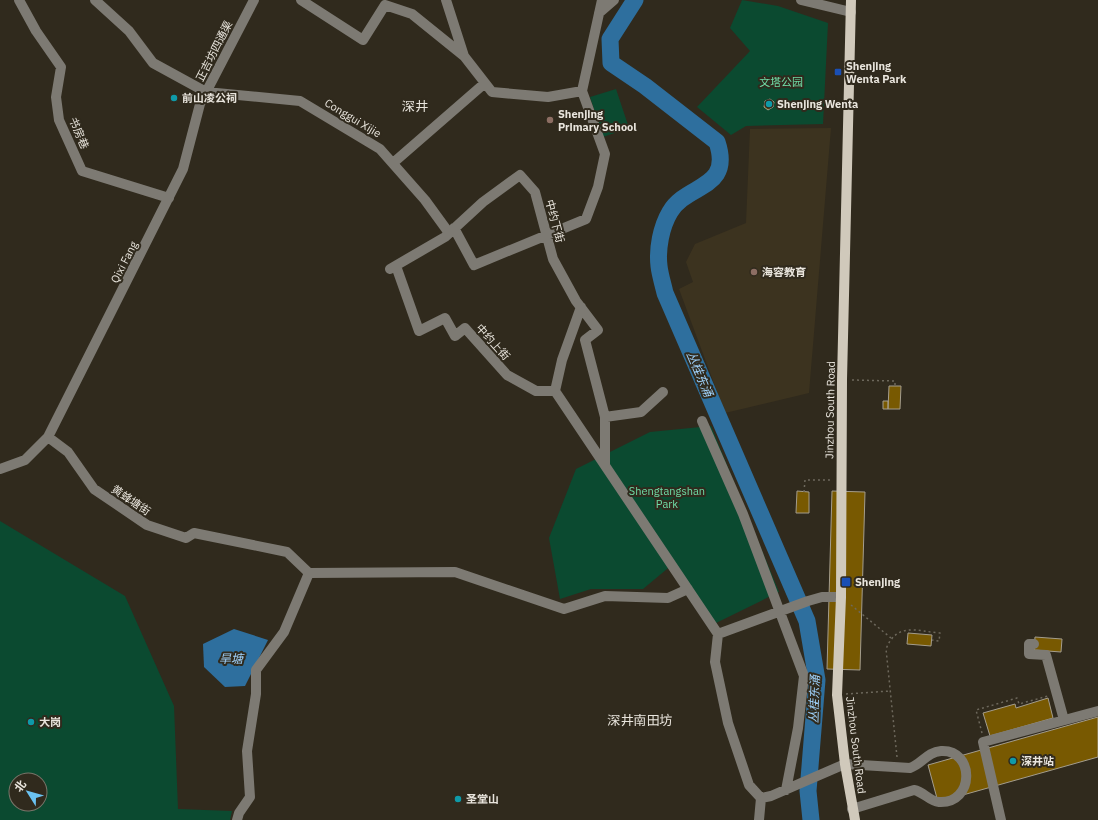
<svg xmlns="http://www.w3.org/2000/svg" width="1098" height="820" viewBox="0 0 1098 820" font-family="'IBM Plex Sans','Noto Sans SC',sans-serif">
	<style>
		.built { fill: #3c331f }
		.green { fill: #0b4a30; fill-rule: evenodd }
		.water { fill: #2e6f9e }
		.lines { fill: none; stroke-linecap: round; stroke-linejoin: round }
		.river { stroke: #2e6f9e; stroke-width: 17 }
		.building { fill: #785901; stroke: #a49d8d }
		.path { stroke: #6d685c; stroke-width: 1.5; stroke-dasharray: 2 3; stroke-linecap: butt }
		.minor { stroke: #7d7a73; stroke-width: 10 }
		.major { stroke: #d0c9bb; stroke-width: 10 }
		.transit-dot { fill: #1a4fb4; stroke: #302a1d; stroke-width: 1.5 }
		.culture-dot { fill: #0f9aa8; stroke: #302a1d; stroke-width: 1.5 }
		.education-dot { fill: #8d6e63; stroke: #302a1d; stroke-width: 1.5 }
		.labels { text-anchor: middle; dominant-baseline: central; stroke-width: 4; stroke-linejoin: round; paint-order: stroke }
		.street-label { font-size: 11px; fill: #e9e5dd; stroke: #302a1d }
		.poi-label { font-size: 11px; font-weight: bold; fill: #e9e5dd; stroke: #302a1d; text-anchor: start }
		.park-label { font-size: 11px; fill: #6fdda7; stroke: #302a1d }
		.water-label { font-size: 12px; font-style: italic; fill: #9fd1fa; stroke: #302a1d }
		.quarter-label { font-size: 13px; fill: #e9e5dd; stroke: #302a1d }
	</style>
	<rect width="100%" height="100%" fill="#302a1d"/>
	<path class="built" d="M831,128l-22,265 -84,20 -46,-124 14,-7 -7,-20 9,-18 51,-21 4,-94z"/>
	<path class="green" d="M742,0l36,6 50,17 -5,101 -77,2 -15,9 -34,-28 53,-56 -20,-23z
		M616,89l13,39 -26,9 -13,-40z
		M711,426l68,166 -63,31 -43,-59 -30,25h-52l-31,10 -11,-61 27,-69 74,-37z
		M0,521l125,75 49,110 4,103 54,2 -2,9h-230zM16,780h24v24h-24z"/>
	<path class="water" d="M234,629l34,11 -23,46 -20,1 -21,-20 -1,-23z"/>
	<g class="lines">
		<path class="river" d="M635,0l-25,39 1,24 34,23 72,56c16,48 -30,41 -47,70 -9,15 -13,37 -11,54 1,9 4,18 6,27l142,328 10,59 -9,111 3,29"/>
	</g>
	<path class="building" d="M770,99l4,3 -1,5 -5,3 -4,-3 1,-6z
		M889,386h12l-1,23h-12z
		M883,401h5v8h-5z
		M797,491l12,1v21h-13z
		M832,491l33,1 -5,178 -33,-1z
		M908,633l24,2 -1,11 -24,-2z
		M1035,637l27,2 -1,13 -27,-2z
		M1048,698l5,20 -63,18 -7,-23 32,-9 1,4z
		M1098,717v40l-160,45 -10,-37z"/>
	<g class="lines">
		<path class="path" d="M852,380l43,1v5
			M804,492l1,-12h26
			M851,605l40,33
			M846,694l44,-3
			M982,733l-6,-23 41,-12 2,6 29,-8
			M897,757l-11,-108c11,-27 30,-18 54,-16l-1,8 -7,-1"/>
		<path class="minor" d="M19,0l17,31 25,36 -5,30 3,23 23,51 87,27
			M95,0l34,31 24,32 53,29 94,9 80,48 45,51 24,33
			M301,0l62,40 22,-35 27,9 52,42
			M446,0l18,56 28,36 56,5 34,-6
			M801,0l50,12
			M599,13l15,-13
			M393,163l92,-80
			M454,228l20,37 112,-46 12,-32 7,-33 -23,-63 20,-91
			M396,266l23,65 26,-13 10,18 10,-8 42,47 29,16h19
			M390,269l55,-32 38,-35 37,-27 15,17 18,67 23,42 22,29 -13,10 20,77
			M581,307l-19,53 -7,31 163,243 90,-33 14,-4h19
			M702,421l41,93 61,162 -6,52 -12,62
			M48,437l20,15 26,37 53,36 39,13 8,-5 93,19 22,21
			M605,464v-47l36,-5 22,-20
			M0,469l25,-9 23,-23 135,-268 17,-65 54,-104
			M309,573l146,-1 109,37 41,-13 63,2 20,-9
			M718,634l-3,28 13,61 21,62 12,13
			M1034,644h-5v10l17,1 18,65
			M237,820l2,-7 11,-16 -3,-46 9,-57v-24l28,-38 25,-59
			M759,820l2,-22 10,-2 74,-32 65,4c12,-4 17,-16 31,-17 34,-2 34,53 -2,51 -10,-1 -15,-10 -25,-12l-62,19
			M1001,820l-18,-78 115,-31"/>
		<path class="major" d="M851,0l-9,380 -1,217 -4,98 8,69 10,56"/>
	</g>
	<g class="transit-dot">
		<rect x="834" y="68" width="8" height="8" rx="2"/>
		<rect x="841" y="577" width="10" height="10" rx="2"/>
	</g>
	<g class="culture-dot">
		<circle cx="174" cy="98" r="4"/>
		<circle cx="769" cy="104" r="4"/>
		<circle cx="31" cy="722" r="4"/>
		<circle cx="1013" cy="761" r="4"/>
		<circle cx="458" cy="799" r="4"/>
	</g>
	<g class="education-dot">
		<circle cx="550" cy="120" r="4"/>
		<circle cx="754" cy="272" r="4"/>
	</g>
	<g class="labels">
		<g class="street-label">
			<text transform="translate(214 51) rotate(-63)">正吉坊四通渠</text>
			<text transform="translate(353 118) rotate(31)">Conggui Xijie</text>
			<text transform="translate(79 133) rotate(67)">书房巷</text>
			<text transform="translate(555 221) rotate(75)">中约下街</text>
			<text transform="translate(124 262) rotate(-63)">Qixi Fang</text>
			<text transform="translate(493 342) rotate(48)">中约上街</text>
			<text transform="translate(830 410) rotate(-89)">Jinzhou South Road</text>
			<text transform="translate(131 500) rotate(34)">黄蜂塘街</text>
			<text transform="translate(856 745) rotate(83)">Jinzhou South Road</text>
		</g>
		<g class="poi-label">
			<text x="846" y="66">Shenjing<tspan x="846" dy="13">Wenta Park</tspan></text>
			<text x="182" y="98">前山凌公祠</text>
			<text x="777" y="104">Shenjing Wenta</text>
			<text x="558" y="114">Shenjing<tspan x="558" dy="13">Primary School</tspan></text>
			<text x="762" y="272">海容教育</text>
			<text x="855" y="582">Shenjing</text>
			<text x="39" y="722">大岗</text>
			<text x="1021" y="761">深井站</text>
			<text x="466" y="799">圣堂山</text>
		</g>
		<g class="park-label">
			<text x="781" y="82">文塔公园</text>
			<text x="667" y="491">Shengtangshan<tspan x="667" dy="13">Park</tspan></text>
		</g>
		<g class="water-label">
			<text transform="translate(700 374) rotate(67)">丛桂东涌</text>
			<text x="231" y="658">旱塘</text>
			<text transform="translate(814 699) rotate(-88)">丛桂东涌</text>
		</g>
		<g class="quarter-label">
			<text x="415" y="106">深井</text>
			<text x="640" y="720">深井南田坊</text>
		</g>
	</g>
	<g transform="translate(28 792) rotate(307)"><circle r="19" fill="#302a1d" stroke="#7a756a"/>
	<path d="M0-3L7 15L0 10L-7 15Z" fill="#6bc3f2"/>
	<text y="-6" font-size="11" font-weight="bold" text-anchor="middle" fill="#e9e5dd">北</text>
	</g>
</svg>
